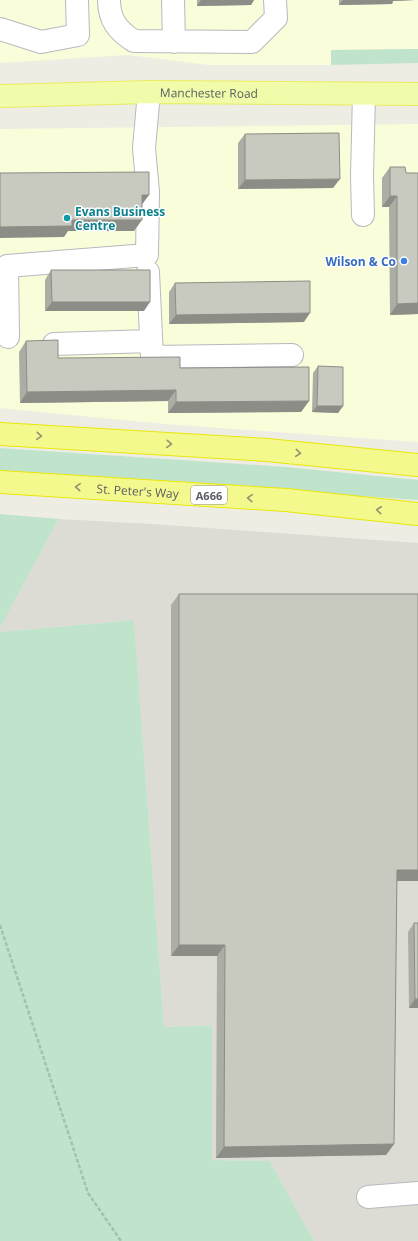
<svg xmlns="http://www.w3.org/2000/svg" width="418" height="1241" viewBox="0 0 418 1241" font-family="'Open Sans',sans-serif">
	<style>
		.commercial { fill: #fafdd9 }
		.industrial { fill: #dcdcd5 }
		.green { fill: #c0e4cb }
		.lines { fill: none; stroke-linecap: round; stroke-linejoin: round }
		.minor-casing { stroke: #b8b9bf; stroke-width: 24 }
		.major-casing { stroke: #e9ed5d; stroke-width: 24 }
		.highway-casing { stroke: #e9e707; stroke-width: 24 }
		.path { stroke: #9ac5b3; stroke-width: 2.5; stroke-dasharray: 4 2; stroke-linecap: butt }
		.minor { stroke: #fff; stroke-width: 22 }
		.major { stroke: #f0fca9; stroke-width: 22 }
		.highway { stroke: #f4f98e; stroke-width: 22 }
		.wall { fill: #acada4 }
		.shaded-wall { fill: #8c8d86 }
		.building { fill: #c8c9bf; stroke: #8c8d86 }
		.oneway { stroke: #919372 }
		.culture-dot { fill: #0f9aa8; stroke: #fff; stroke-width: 1.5 }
		.shop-dot { fill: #3f7fe0; stroke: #fff; stroke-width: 1.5 }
		.labels { text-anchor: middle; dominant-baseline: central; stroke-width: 3; stroke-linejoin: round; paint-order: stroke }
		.shield { fill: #fff; stroke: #8c8d92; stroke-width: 1 }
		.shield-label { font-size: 11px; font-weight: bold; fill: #5b5c63 }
		.street-label { font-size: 12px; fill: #5b5c63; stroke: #fff }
		.culture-label { font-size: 12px; font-weight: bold; fill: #0d838f; stroke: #fff; text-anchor: start }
		.shop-label { font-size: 12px; font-weight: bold; fill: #366cbe; stroke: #fff; text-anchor: end }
	</style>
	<rect width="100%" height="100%" fill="#edede3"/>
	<path class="commercial" d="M0,0h418v49l-87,1v15h-123l-80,-10 -128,8z
		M418,124v318l-254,-18 -164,-16v-279z"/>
	<path class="industrial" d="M59,519l93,5 266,19v698h-104l-44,-80 -58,-1v-135l-48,2 -30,-407 -134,12v-4z"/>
	<path class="green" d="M418,49v14l-87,2v-15z
		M0,448l286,19 132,13v20l-418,-28z
		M0,514l59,5 -59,109z
		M134,620l30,407 48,-2v135l58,1 44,80h-314v-609z"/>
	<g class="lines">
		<defs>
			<path id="minor" d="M109,0c0,20 9,31 25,41l118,1 24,-24 -1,-18
				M173,0l1,42
				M0,29l41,13 37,-7 -1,-35
				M363,215l-1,-39 2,-82
				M148,272l4,85 140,-2
				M8,337l-1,-71 140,-11 1,-63 -4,-44 5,-56
				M54,344l97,-3
				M368,1197l50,-4"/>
			<g id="major">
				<path id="s1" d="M0,96l149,-4 269,2"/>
			</g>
			<g id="highway">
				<path d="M0,434l267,16 151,15"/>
				<path id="s2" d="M0,482l286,18 132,14"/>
			</g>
		</defs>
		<use href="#minor" class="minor-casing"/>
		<use href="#major" class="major-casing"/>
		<use href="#highway" class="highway-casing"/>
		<path class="path" d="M0,925l88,268 33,48"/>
		<use href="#minor" class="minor"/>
		<use href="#major" class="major"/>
		<use href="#highway" class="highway"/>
	</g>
	<path class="wall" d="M197,0h57l-3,5 -54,1z
		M339,0h76l-22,1 -1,3 -53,1z
		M245,134l88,54 -95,1v-46z
		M390,167l16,6h12v141l-28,1 -1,-108h-7v-29z
		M51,270l93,41h-99v-31z
		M175,283l129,39 -135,2v-32z
		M26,341l32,17 122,10 129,33 -8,11 -133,1v-12l-148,2 -1,-51z
		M318,366l25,40 -5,7 -26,-1 1,-39z
		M179,594l239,287h-21l-3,263 -8,11 -170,3 1,-202h-46v-351z
		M414,923h4v85h-9l-1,-76z"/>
	<path class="shaded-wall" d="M201,0h53l-3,5 -54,1z
		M343,0h72l-22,1 -1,3 -53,1z
		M340,179l-7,9 -95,1 7,-9z
		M142,195h7l-8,11z
		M390,196h7l-8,11h-7z
		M72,220h70l-8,11h-66l-4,6 -64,1v-11z
		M52,302h98l-6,9h-99z
		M418,303v11l-28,1 7,-11z
		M310,313l-6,9 -135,2 7,-9z
		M176,390l-8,11 -148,2 7,-11z
		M309,401l-8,11 -133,1 8,-11z
		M317,406h26l-5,7 -26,-1z
		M397,870h21v11h-29z
		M179,945h46l-8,11h-46z
		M415,999h3v9h-9z
		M394,1144l-8,11 -170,3 8,-11z"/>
	<path class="building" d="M339,133l1,46 -95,1v-46z
		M390,167h15l1,6h12v130l-21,1v-108h-7z
		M149,172v23h-7v25h-70v6l-72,1v-54z
		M51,270h99v32h-98z
		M310,281v32l-134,2 -1,-32z
		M58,340v18l122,-1v11l129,-1v34l-133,1v-12l-149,2 -1,-51z
		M318,366l25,1v39h-26z
		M179,594h239v276h-21l-3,274 -170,3 1,-202h-46z
		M414,923h4v76h-3z"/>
	<defs><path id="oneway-chevron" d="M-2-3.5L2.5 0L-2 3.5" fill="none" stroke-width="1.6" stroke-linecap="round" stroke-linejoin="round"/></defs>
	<g class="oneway">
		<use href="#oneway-chevron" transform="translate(39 436) rotate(4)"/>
		<use href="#oneway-chevron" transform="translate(169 444) rotate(4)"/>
		<use href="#oneway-chevron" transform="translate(298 453) rotate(5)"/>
		<use href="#oneway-chevron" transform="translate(78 487) rotate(-176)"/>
		<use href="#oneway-chevron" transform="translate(250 498) rotate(-176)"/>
		<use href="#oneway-chevron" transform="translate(379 510) rotate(-174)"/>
	</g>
	<circle class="culture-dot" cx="67" cy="218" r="4"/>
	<circle class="shop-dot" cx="404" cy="261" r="4"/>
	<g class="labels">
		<rect class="shield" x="191" y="486" width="36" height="18" rx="3"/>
		<g class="shield-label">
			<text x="209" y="495">A666</text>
		</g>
		<g class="street-label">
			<text stroke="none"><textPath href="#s1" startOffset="209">Manchester Road</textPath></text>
			<text stroke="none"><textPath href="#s2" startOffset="138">St. Peter's Way</textPath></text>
		</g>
		<g class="culture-label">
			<text x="75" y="211">Evans Business<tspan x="75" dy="14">Centre</tspan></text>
		</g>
		<g class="shop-label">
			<text x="396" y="261">Wilson &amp; Co</text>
		</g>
	</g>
</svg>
